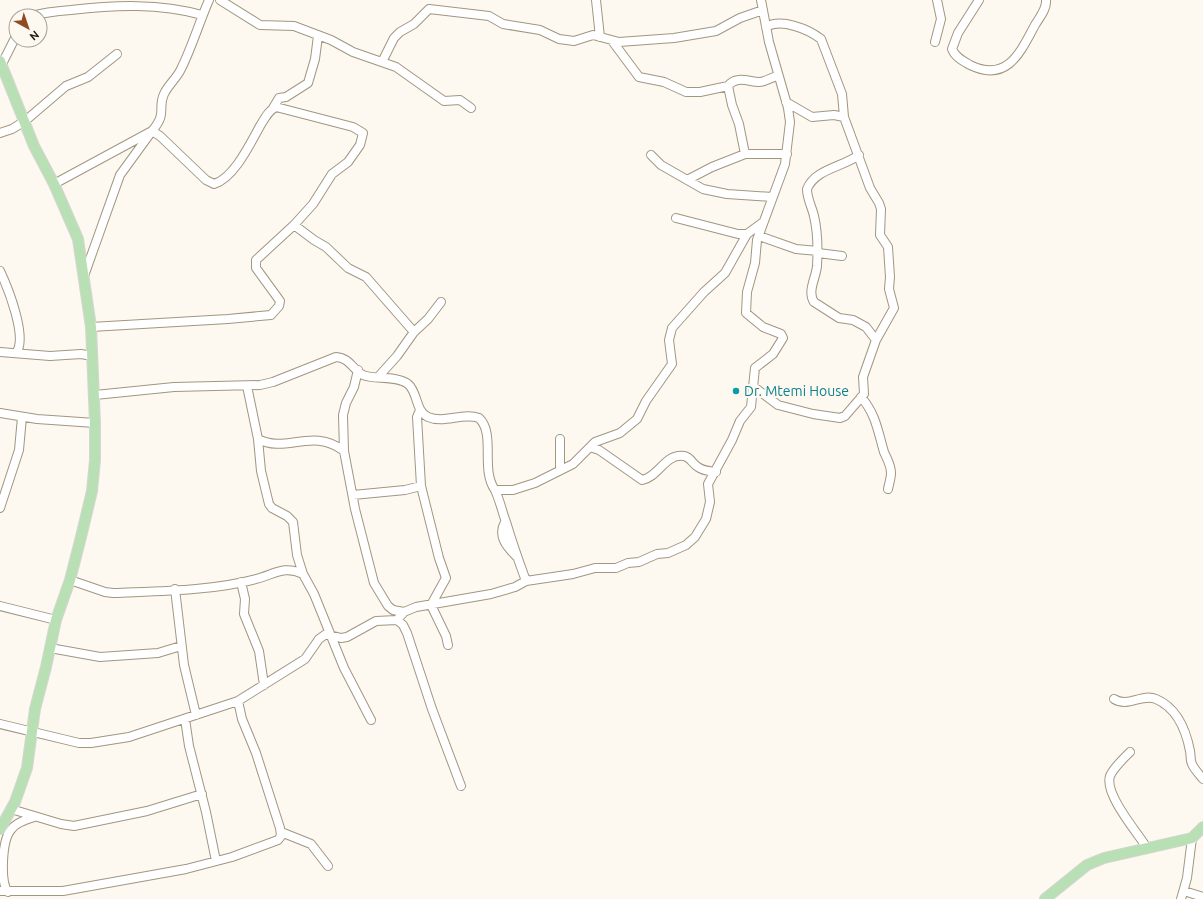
<svg xmlns="http://www.w3.org/2000/svg" width="1203" height="899" viewBox="0 0 1203 899" font-family="Ubuntu,sans-serif">
	<style>
		.lines { fill: none; stroke-linecap: round; stroke-linejoin: round }
		.minor-casing { stroke: #a19680; stroke-width: 10 }
		.major-casing { stroke: #d7d6d4; stroke-width: 12 }
		.minor { stroke: #fff; stroke-width: 8 }
		.major { stroke: #b9dfb4; stroke-width: 10 }
		.culture-dot { fill: #0f9aa8; stroke: #fef9f0; stroke-width: 1.5 }
		.labels { text-anchor: middle; dominant-baseline: central; stroke-width: 4; stroke-linejoin: round; paint-order: stroke }
		.culture-label { font-size: 14px; fill: #0d838f; stroke: #fef9f0; text-anchor: start }
	</style>
	<rect width="100%" height="100%" fill="#fef9f0"/>
	<g class="lines">
		<defs>
			<path id="minor" d="M220,0l40,25 34,1 37,14 22,12 43,15 48,34 16,-1 11,8
				M596,0l4,37
				M979,0l-21,33 -6,16c3,8 11,12 18,16 37,18 50,-12 65,-40 4,-7 12,-16 11,-25
				M32,16c13,-4 26,-5 39,-6 44,-5 88,-7 131,5
				M766,27c15,-9 42,2 55,12l21,55 2,23
				M613,42l26,35 25,5 22,10h14l28,-6
				M935,42l6,-23 -4,-19
				M382,62l12,-24 6,-6 14,-8 15,-15 60,7 14,8 37,6 19,9 15,2 19,-6 26,7 55,-4 42,-7 24,-13 23,-8
				M0,68l16,-32
				M786,102l26,15 22,-2 10,2 26,71 9,15 2,6 -1,26 8,12 2,30 -1,12 5,19 -18,32
				M273,108l6,-10 7,-1 22,-14 7,-24 3,-23
				M0,133l12,-4 13,-8 41,-35 22,-9 29,-23
				M745,154l-6,-30 -7,-19 -4,-19c8,-11 22,-4 31,-4 7,0 12,-5 19,-6
				M651,155l10,10 42,24 24,5 45,3
				M687,180l25,-13 33,-13h42
				M54,184l98,-53c16,-19 5,-22 12,-37 4,-9 13,-16 17,-25 11,-22 18,-46 28,-69
				M676,218l62,16h9
				M294,225l20,15 12,7 22,21 18,9 48,55
				M759,236l37,13 22,2
				M818,253l24,3
				M0,271c8,17 28,67 16,82
				M84,276l36,-101 32,-44 8,5 46,44 8,4c20,-6 36,-40 46,-58 5,-8 8,-15 16,-19l77,20 10,6 -3,12 -12,17 -16,12 -19,30 -19,21 -38,35v8l24,33 -1,5 -8,9 -43,4 -137,8
				M0,352l50,4 31,-2 11,2
				M358,370l-4,17 -8,16 -3,12 1,36 11,58 19,74 14,23 5,4 11,2
				M379,376l18,-20 17,-24 14,-13 13,-17
				M247,386l11,53 3,32 8,33 3,4 15,8 6,6 4,33 6,19
				M754,387l24,18 35,9 27,4 5,-2 19,-22 -1,-17 13,-37 -10,-13 -13,-7 -14,-2 -25,-16c-7,-11 2,-24 3,-36 1,-17 1,-33 -3,-50 -2,-9 -7,-17 -7,-27 8,-20 36,-22 52,-34
				M95,395l79,-8 86,-2 13,-3 63,-25c14,1 16,12 27,18 11,5 33,0 45,9 10,8 7,27 20,33 16,7 35,-5 51,1 17,16 1,51 16,72h18l22,-7 38,-19 17,-17 9,3 43,30c17,-3 23,-27 42,-24 7,1 8,8 14,11 5,4 12,4 18,5
				M861,397c15,17 17,35 23,55 3,7 7,13 7,21 0,5 -2,11 -3,16
				M420,410l-3,7 4,69 18,72 7,20 -15,27 15,31 2,9
				M0,413l37,6 58,4
				M258,439c28,15 54,-12 86,12
				M590,447l5,-5 25,-9 17,-14 9,-18 26,-37 -3,-24 3,-12 32,-36 21,-19 22,-39 15,-11
				M560,470v-31
				M495,490c5,11 7,21 11,32 6,20 13,40 20,59
				M353,495l52,-5 16,-4
				M0,508l19,-58 3,-33
				M505,522c-8,14 2,25 12,35
				M70,580l35,12 8,1c47,-2 98,-2 143,-14 19,-5 28,-14 47,-5l11,20 30,74 27,52
				M241,582l4,17 -1,15 15,37 5,34
				M175,589l9,76 12,50
				M0,606l56,14
				M397,620l6,5 4,8 25,76 29,77
				M50,648l50,9 58,-4 23,-7
				M1114,699c14,9 28,-6 42,0 21,9 30,31 34,52 1,4 0,9 2,13 2,5 7,10 11,15
				M185,719l4,27 17,66 10,49
				M0,724l79,19h12l38,-6 109,-36 67,-42 14,-20 7,-5 15,4 6,-1 29,-16 21,-1 7,-8 12,-5 75,-13 24,-7 11,-6 47,-7 22,-6h21l12,-5 11,-1 18,-8 11,-1 18,-8 9,-8 11,-18 4,-17 -2,-18 24,-44 8,-19 11,-14 4,-39 18,-14 10,-16 -2,-4 -18,-7 -17,-14 1,-21 8,-29 2,-23 28,-76 5,-42 -2,-14 -19,-66 -8,-42
				M1130,752c-7,7 -16,15 -20,24 -6,18 27,56 37,72
				M11,809l50,15 13,2 73,-15 55,-17
				M281,832l30,12 17,22
				M0,891h63l123,-22 46,-12 46,-17 3,-4 -1,-8 -24,-75 -14,-34 -4,-18
				M1184,891l19,6
				M8,892c-8,-10 -6,-50 2,-61 5,-8 15,-11 24,-14
				M1181,899l6,-21 5,-40"/>
			<path id="major" d="M0,61l34,85 20,38 24,55 13,88 4,96v37l-3,31 -11,46 -11,43 -14,40 -10,47 -11,42 -8,59 -12,34 -15,27
				M1045,899l42,-34 17,-7 88,-20 11,-11"/>
		</defs>
		<use href="#minor" class="minor-casing"/>
		<use href="#major" class="major-casing"/>
		<use href="#minor" class="minor"/>
		<use href="#major" class="major"/>
	</g>
	<circle class="culture-dot" cx="736" cy="391" r="4"/>
	<g class="labels">
		<g class="culture-label">
			<text x="744" y="391">Dr. Mtemi House</text>
		</g>
	</g>
	<g transform="translate(28 28) rotate(140)"><circle r="19" fill="#fef9f0" stroke="#a5a097"/>
	<path d="M0-3L7 15L0 10L-7 15Z" fill="#914b23"/>
	<text y="-6" font-size="11" font-weight="bold" text-anchor="middle" fill="#1f1b12">N</text>
	</g>
</svg>
